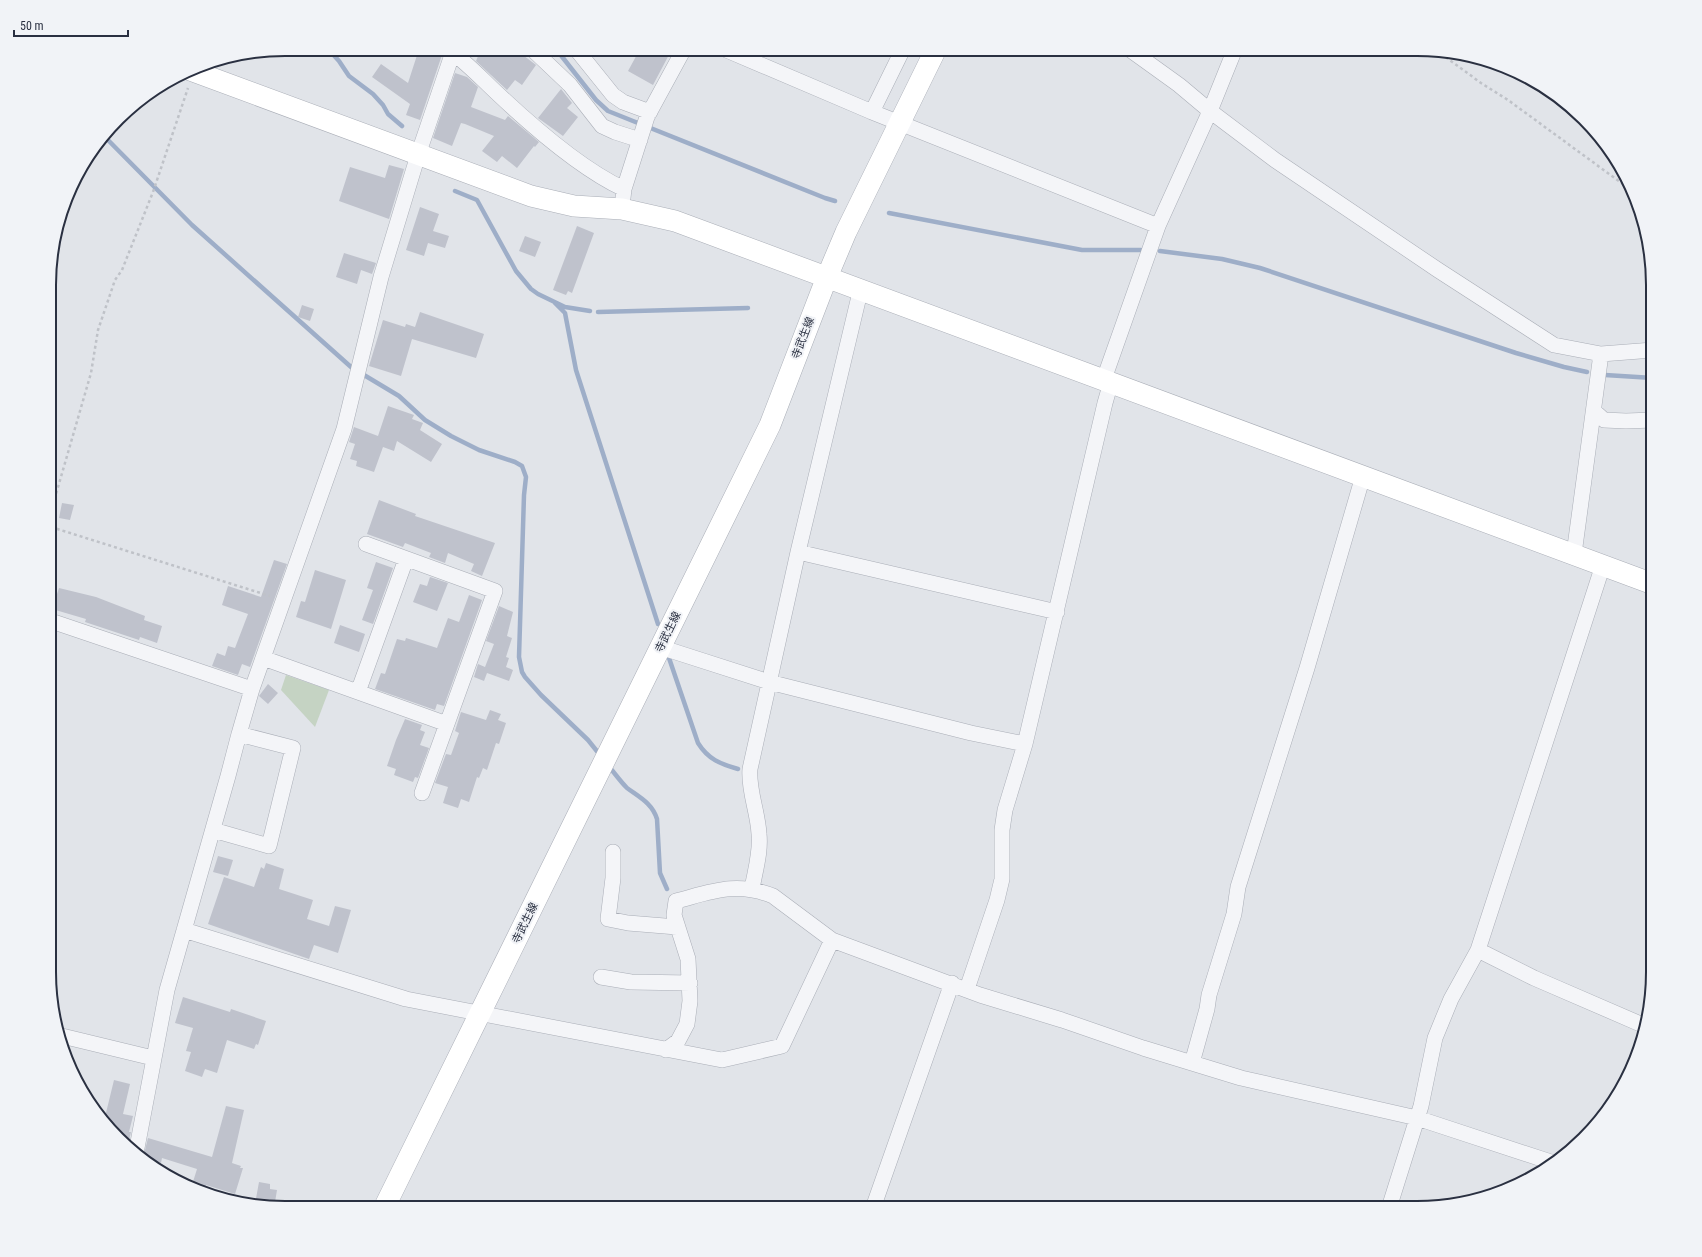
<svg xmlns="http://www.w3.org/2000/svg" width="1702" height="1257" viewBox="0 0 1702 1257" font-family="'Roboto Condensed','Noto Sans JP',sans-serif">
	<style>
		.green { fill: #c5d3c3 }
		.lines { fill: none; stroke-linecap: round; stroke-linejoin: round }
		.stream { stroke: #9eaec8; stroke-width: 4.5 }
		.building { fill: #bfc2cc }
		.street-casing { stroke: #aaaeb7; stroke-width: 16 }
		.secondary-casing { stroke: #aaaeb7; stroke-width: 22 }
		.path { stroke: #bfc2c8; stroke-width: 2.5; stroke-dasharray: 3 3; stroke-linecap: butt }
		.street { stroke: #f4f5f8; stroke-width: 15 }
		.secondary { stroke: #fff; stroke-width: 21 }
		.labels { text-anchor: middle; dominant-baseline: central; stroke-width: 4; stroke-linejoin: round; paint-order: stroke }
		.street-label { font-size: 11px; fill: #2a3041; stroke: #f1f3f7 }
		.rim { fill: none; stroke: #2a3041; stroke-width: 2 }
	</style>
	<rect width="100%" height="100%" fill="#e1e4e9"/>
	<path class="green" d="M286,675l43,15 -14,37 -34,-37z"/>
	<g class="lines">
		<path class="stream" d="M328,49l11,12 10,15 24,18 10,11 5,9 14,12
			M556,49l40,51 12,11 217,87 10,3
			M106,138l86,87 159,142
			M455,191l22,9 39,71 15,18 7,5 27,13 25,4
			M889,213l193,37h59
			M1160,251l62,8 38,9 256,85 48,14 23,5
			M555,303l10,10 11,57 82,254
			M598,312l150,-4
			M364,375l35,21 26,24 26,16 28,14 36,12 7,4 4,11 -2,18 -5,162 3,15 3,5 16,18 47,45 12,15
			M1605,375l48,3
			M669,658l29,85c10,16 22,21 40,26
			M611,769c5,6 10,13 16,19 12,9 25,15 30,31l3,54 7,16"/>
	</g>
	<path class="building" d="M419,49h25l-24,71 -14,-5 4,-11 -38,-27 9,-13 27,19z
		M481,49h34l21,16 -14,20 -7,-5 -8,10 -31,-29z
		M640,49h32l-19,36 -25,-14z
		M455,73l12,4 11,10 -7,20 34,13 3,-4 31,26 -4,5 -1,-1 -17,22 -15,-12 -5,6 -15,-11 12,-15 -29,-12 -4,-1 -9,23 -19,-8z
		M561,89l11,14 -5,5 11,9 -15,19 -25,-18z
		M389,165l15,4 -15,50 -50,-18 11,-34 35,11z
		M420,207l19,7 -6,17 16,5 -4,12 -17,-5 -4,13 -18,-6z
		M577,226l17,7 -22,60 -4,-2 -2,4 -13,-5z
		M525,236l16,6 -6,15 -16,-6z
		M344,253l32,10 -4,11 -11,-4 -4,14 -21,-7z
		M302,305l12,4 -4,12 -12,-4z
		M420,312l64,22 -8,24 -64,-19 -11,37 -32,-10 14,-46 22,7 1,-3 9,3z
		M388,406l26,9 -2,4 11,4 -3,7 22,14 -11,18 -34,-21 -3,10 -11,-4 -9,25 -18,-6 1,-5 -7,-2 5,-15 -6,-2 5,-15 24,9z
		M379,500l37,14 -1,2 80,27 -13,33 -11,-5 3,-7 -26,-11 -3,10 -16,-6 2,-4 -26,-10 -2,4 -36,-13z
		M62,503l12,2 -4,15 -11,-2z
		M274,560l13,4 -37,103 -8,-3 -4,11 -26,-9 5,-13 8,3 3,-10 7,2 13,-34 -26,-9 6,-19 33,11z
		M376,562l17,6 -20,56 -11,-4 11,-30 -6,-2z
		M315,570l31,10 -15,49 -35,-12 5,-16 4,1z
		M430,577l18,6 -11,28 -24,-9 7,-18 7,2z
		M59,588l37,9 49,19 -1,4 18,6 -5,17 -17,-6 -1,3 -54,-18 1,-3 -34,-10z
		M469,595l13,5 -38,106 -7,-2 -2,6 -60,-21 6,-16 4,1 12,-35 8,2 1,-3 31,10 11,-30 11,4z
		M499,606l14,6 -6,24 5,2 -6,19 3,1 -3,9 7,3 -4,11 -22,-8 -3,8 -10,-4 4,-13 7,3 9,-23 -8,-3z
		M340,625l25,9 -6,18 -25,-9z
		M268,684l10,9 -10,11 -9,-8z
		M490,710l11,4 -3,6 8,3 -7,21 -3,-1 -9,27 -4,-2 -4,10 -2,-1 -8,25 -8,-3 -3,9 -15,-5 5,-16 -13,-4 11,-29 5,1 8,-22 -4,-2 6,-19 25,8z
		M405,719l17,6 -2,5 5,2 -5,13 9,3 -11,30 -3,-1 -2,5 -19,-7 2,-6 -9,-3 9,-26z
		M218,856l15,4 -5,16 -15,-4z
		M266,863l18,6 -5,20 34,11 -6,19 22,7 6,-20 16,4 -13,43 -24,-8 -5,14 -101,-35 16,-47 30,10 7,-20 3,2z
		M183,997l47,15 1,-3 35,12 -8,24 -2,-1 -2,5 -27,-9 -10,33 -12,-4 -3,8 -17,-6 6,-19 -5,-1 7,-23 -18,-5z
		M114,1080l16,4 -7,30 10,2 -4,16h2l-3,13 -23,-28z
		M226,1106l18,4 -12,53 9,3 -1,2h3l-8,26 -29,-9 -1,4 -13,-4 5,-16 -35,-11 -1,5 -18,-5 5,-20 64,19z
		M259,1182l11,2v5l7,1 -3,18 -19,-4z"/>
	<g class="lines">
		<defs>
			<path id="street" d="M532,49l38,36 32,41 13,6 25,8
				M576,49l37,46 10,7 27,10
				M724,49l148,63 286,114
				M1129,49l50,36 31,26 65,49 163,110 116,75 47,9 52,-4
				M453,53c16,12 30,27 45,41 34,32 83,75 126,95
				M872,112l31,-63
				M623,198l1,-9 23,-72 37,-68
				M1104,379l54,-153 52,-115 25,-62
				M1594,411l10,9 22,1 27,-1
				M366,544l129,47 -73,202
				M798,552l259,60
				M1574,554l27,-200
				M51,621l201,68
				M660,647l109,35 202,51 54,11
				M263,658l184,66
				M358,692l48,-133
				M213,830l56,16 24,-98 -54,-14
				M613,852v26l-5,41 20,4 49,4
				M752,889c3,-18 9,-37 7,-55 -1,-22 -11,-44 -9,-65l48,-217 63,-264
				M184,930l222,69 316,61 60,-14 50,-106
				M1478,950l56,28 111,48
				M601,977l30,5 59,1
				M967,989l30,-89 5,-21v-49l3,-20 20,-66 80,-341 6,-21
				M62,1036l91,22
				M666,1050l12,-9 9,-17 3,-23 -2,-42 -14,-44 2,-14c35,-9 60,-20 97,-5l59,44 148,55 82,25 81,28 98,30 176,40 137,45
				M1192,1063l15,-54 2,-14 25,-81 4,-27 69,-219 56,-192
				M136,1153l31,-163 61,-214 11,-42 13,-45 92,-260 37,-152 37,-122 36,-106
				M873,1208l79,-225
				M1389,1208l32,-102 14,-68 16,-39 27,-49 125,-385"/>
			<path id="secondary" d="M190,70l341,126 43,10 48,3 53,12 978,363
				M384,1208l386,-783 57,-148 19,-45 90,-183"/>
		</defs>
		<use href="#street" class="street-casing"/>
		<use href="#secondary" class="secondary-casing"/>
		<path class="path" d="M1436,50l45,33 27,17 123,90
			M51,527l219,69
			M51,529l3,-28 37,-128 7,-43 17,-50 7,-10 31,-78 35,-104"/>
		<use href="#street" class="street"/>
		<use href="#secondary" class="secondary"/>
	</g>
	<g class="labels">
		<g class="street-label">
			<text transform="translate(803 338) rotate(-69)">寺武生線</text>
			<text transform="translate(668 632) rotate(-64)">寺武生線</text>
			<text transform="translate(525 923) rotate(-64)">寺武生線</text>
		</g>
	</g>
	<path d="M0 0H1702V1257H0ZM285 56H1417A229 229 0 0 1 1646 285V972A229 229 0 0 1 1417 1201H285A229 229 0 0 1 56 972V285A229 229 0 0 1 285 56Z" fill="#f1f3f7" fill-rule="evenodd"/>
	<path class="rim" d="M285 56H1417A229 229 0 0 1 1646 285V972A229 229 0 0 1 1417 1201H285A229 229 0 0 1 56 972V285A229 229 0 0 1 285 56Z"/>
	<path d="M14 30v6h114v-6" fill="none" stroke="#2a3041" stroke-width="2"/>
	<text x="20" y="30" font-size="12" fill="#2a3041" stroke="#f1f3f7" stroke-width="3" paint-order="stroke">50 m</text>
</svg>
